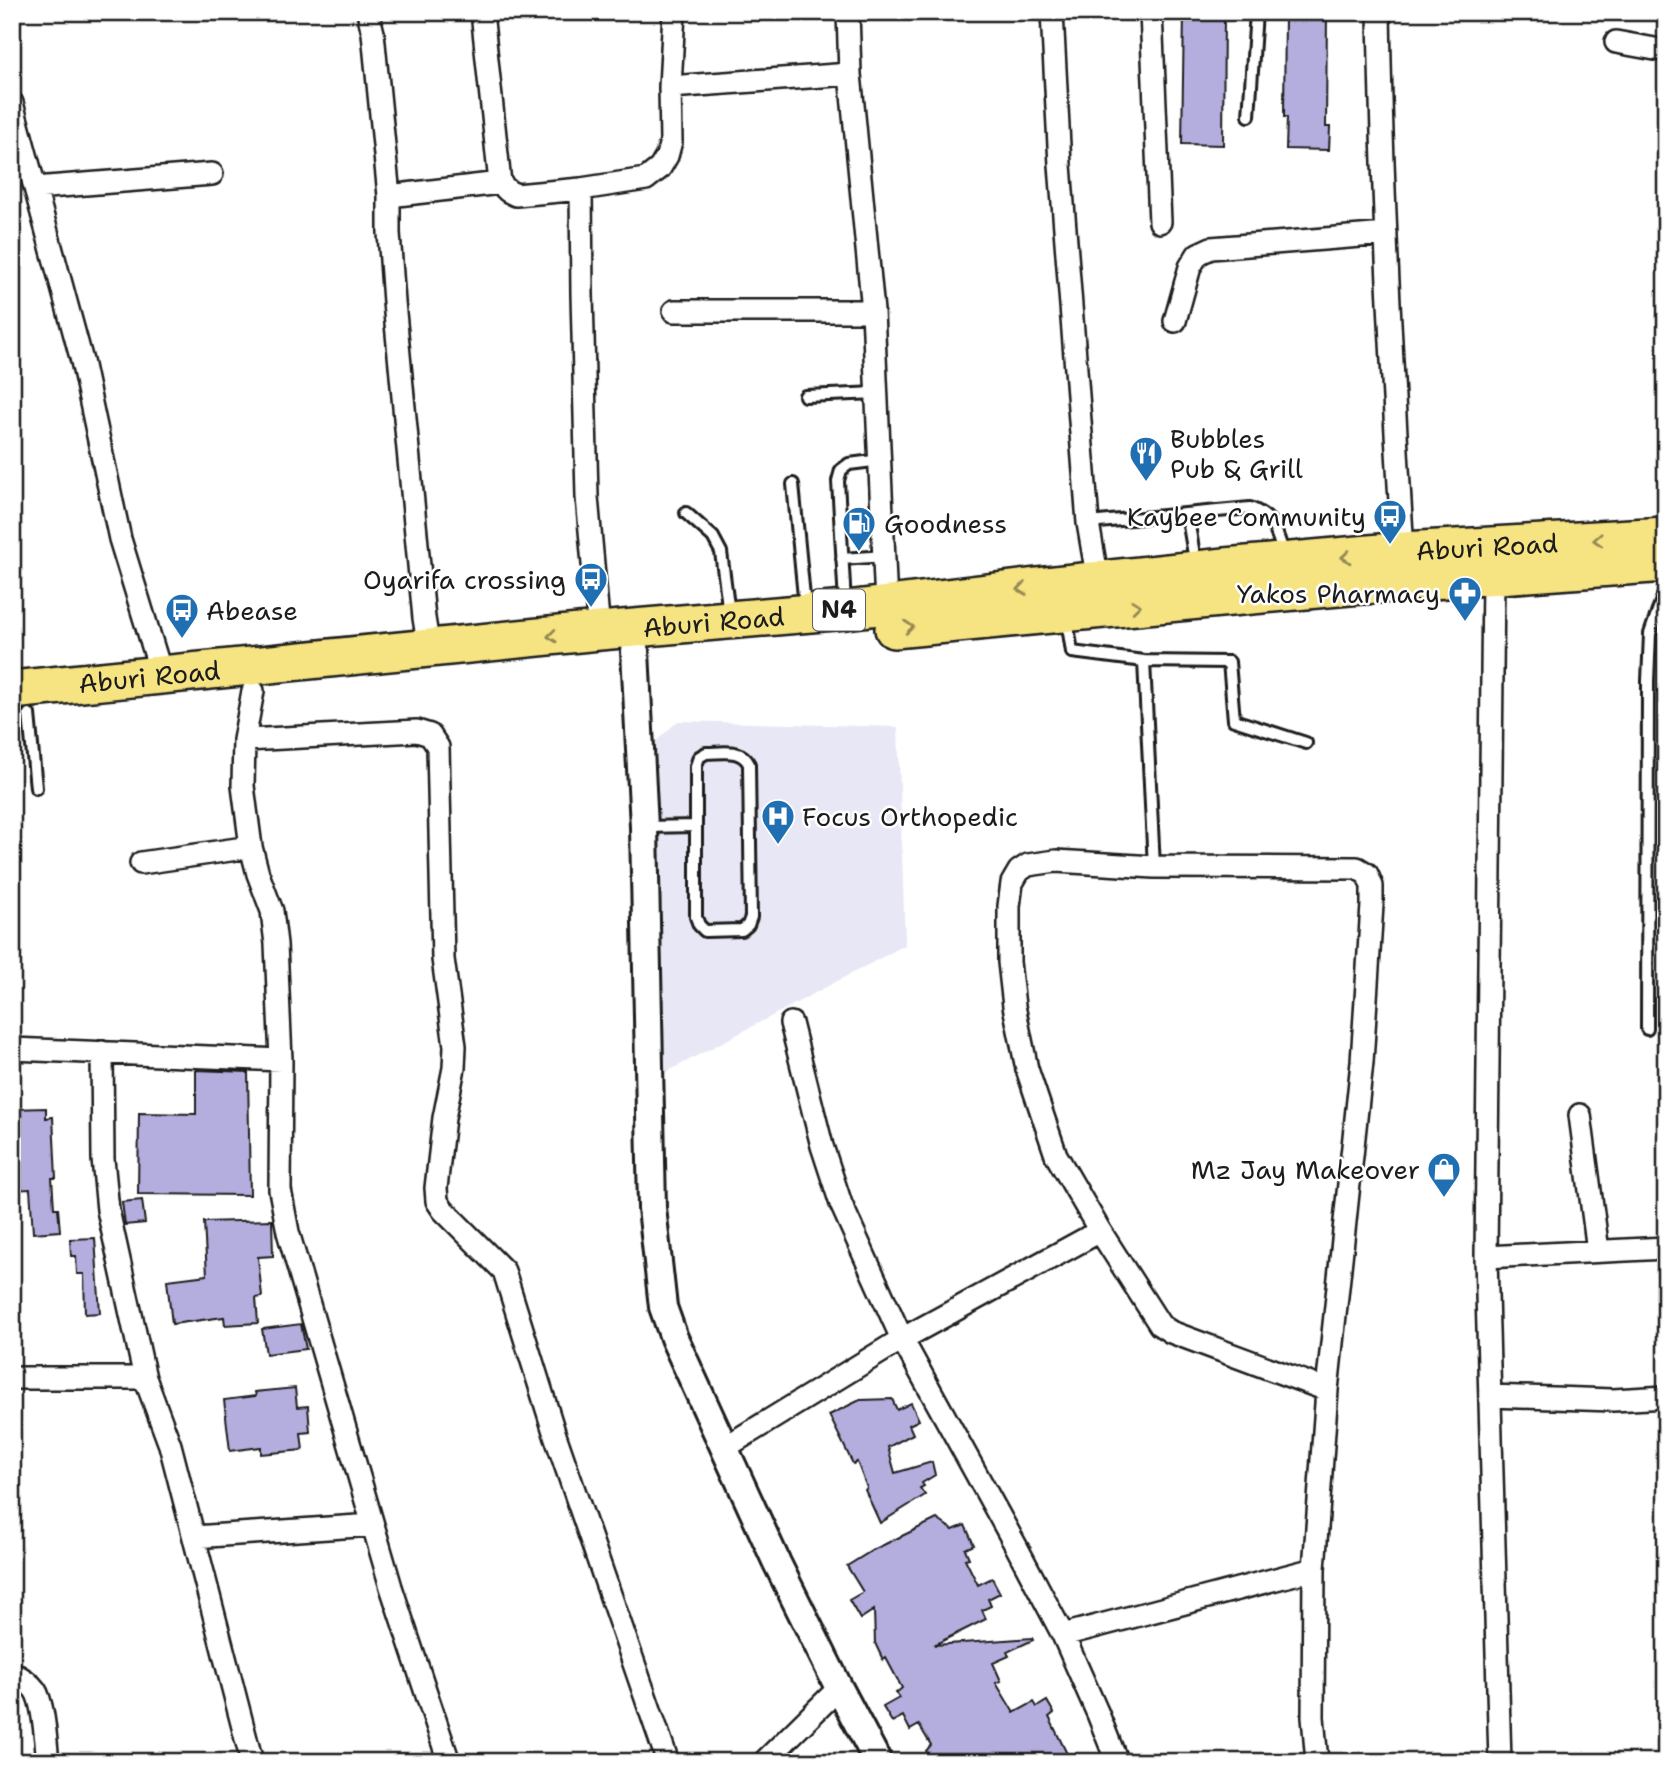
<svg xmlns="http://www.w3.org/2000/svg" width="1678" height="1774" viewBox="0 0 1678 1774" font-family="'Shantell Sans',sans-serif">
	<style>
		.built { fill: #e8e7f5 }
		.building { fill: #b4aedf; stroke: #1c1c1c; stroke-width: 2 }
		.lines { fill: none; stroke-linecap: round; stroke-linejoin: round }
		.service-casing { stroke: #1c1c1c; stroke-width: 16 }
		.minor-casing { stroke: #1c1c1c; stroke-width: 26 }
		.tertiary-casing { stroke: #1c1c1c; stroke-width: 32 }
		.trunk-casing { stroke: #1c1c1c; stroke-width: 42 }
		.service { stroke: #fff; stroke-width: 10 }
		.minor { stroke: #fff; stroke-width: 21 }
		.tertiary { stroke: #fff; stroke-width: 26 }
		.trunk { stroke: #f6e381; stroke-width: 37 }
		.oneway { stroke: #948954 }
		.labels { text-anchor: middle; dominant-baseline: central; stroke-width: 5; stroke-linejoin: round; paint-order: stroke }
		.shield { fill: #fff; stroke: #606060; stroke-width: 2 }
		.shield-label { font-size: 24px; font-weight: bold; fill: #1c1c1c }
		.poi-label { font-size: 26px; fill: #1c1c1c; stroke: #fff; text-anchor: start }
		.street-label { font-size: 26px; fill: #1c1c1c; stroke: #fff }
	</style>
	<rect width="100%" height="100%" fill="#fff"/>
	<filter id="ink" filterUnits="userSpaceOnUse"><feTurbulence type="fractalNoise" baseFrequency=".0143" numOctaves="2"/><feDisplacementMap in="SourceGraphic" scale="14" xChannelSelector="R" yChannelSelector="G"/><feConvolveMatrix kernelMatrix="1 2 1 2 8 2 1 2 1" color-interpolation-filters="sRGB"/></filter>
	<g filter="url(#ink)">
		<path class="built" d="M678,721l220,6 7,218 -246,131 -8,-330z"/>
		<path class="building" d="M1184,12h40l-1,133 -41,-1z
			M1285,12h42l-1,115h4l-1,23 -43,-1 1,-32h-3z
			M196,1070l52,2 2,123 -112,-1 1,-81 57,1z
			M46,1108v10l7,-1 3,61h-4l2,30h4l2,23 -27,2 -3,-44 -16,1 -2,-81z
			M142,1200l3,23 -20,2 -3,-23z
			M272,1220l1,36 -15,1 4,40 -6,1 2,25 -33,2 -1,-8 -52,7 -5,-44 40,-5 -3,-53z
			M95,1238l5,75 -15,1 -1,-40h-7l-1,-18h-5l-1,-17z
			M301,1324l5,25 -40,5 -4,-25z
			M295,1388l2,19 11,-1 2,26 -9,1 2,17 -42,4v-7l-31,4 -6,-51 32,-4 -1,-4z
			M892,1399l5,11 14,-7 8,17 -10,5 4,9 -25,13 7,26 37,-11 3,13 -13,8 2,3 -4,2 5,7 -45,28 -15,-33 2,-2 -10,-26 -4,2 -24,-49 31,-15z
			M937,1519l16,11 12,-5 9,20 -9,4 4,9 -4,1 13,26 14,-7 8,15 -12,6 3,7 -9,4 4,9 -52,26 98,-7 1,2 -26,12 2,4 -16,7 8,18 -5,2 18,30 20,-11 3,5 10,-6 7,12 -5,4 22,45h-140l-5,-11 5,-6 -12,-20 -9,5 -7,-14 -11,6 -9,-15 16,-9 -3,-5 6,-5 -16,-30 -3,2 -8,-17 -1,-33 -14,9 -11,-19 14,-8 -16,-26 26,-16z"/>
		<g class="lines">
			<defs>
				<path id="service" d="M1249,116l7,-104
					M805,396l73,-3
					M793,484l12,123
					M686,513l27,24 8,15 8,61
					M1187,514l9,52
					M1088,523l162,-15c25,10 26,23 34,47
					M842,559l43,-3
					M845,603l-7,-122 3,-11 8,-6 32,-4
					M1067,620l5,32 72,9 85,1 5,58 72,23
					M1144,661l10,206
					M29,714l7,74
					M706,753c17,0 35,-5 43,11l2,153 -3,8 -6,5 -37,1 -6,-6 -3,-8v-151l3,-9z
					M646,827l49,-1
					M1647,1029l1,-348 2,-47 16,-46"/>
				<path id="minor" d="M368,12l5,21 16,163
					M482,12l18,171 8,8 8,4 65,-6
					M848,12l2,62 23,237 13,294
					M1052,12l8,153 28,358 10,58
					M1151,12l9,210
					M1379,12c3,180 13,360 24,539
					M1616,42l50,9
					M670,87l180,-13
					M12,103l70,258 38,178 42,137
					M35,188l177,-14
					M674,311h199
					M1175,321l15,-54 8,-13 13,-6 175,-14
					M1493,576l-7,681 14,505
					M599,631l-12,-134 -5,-203 -1,-105 65,-10 14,-11 7,-12 4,-15 -1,-54 4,-75
					M429,649l-5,-31 -30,-316 -5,-69v-37l111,-13
					M253,691l-9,49 -1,46 8,61 7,27 14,37 4,33 5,116 -1,130 8,42 103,355 58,175
					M244,740l173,-9 13,4 8,12 5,212 12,87 -1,22 -10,50 -8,70 1,13 6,9 61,61 51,164 113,327
					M141,863l110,-16
					M791,1023l31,123 19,58 61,135 114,207 47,89 35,79 19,48
					M12,1049l269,11
					M102,1052l1,107 5,51 37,168 25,67 82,317
					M1580,1115l18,136
					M1486,1257l180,-9
					M12,1378h133
					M1490,1396l123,4 53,-3
					M724,1448l178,-109 198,-108
					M194,1537l179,-12
					M1063,1635l251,-66
					M12,1673c9,4 17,9 23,17 9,13 11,54 13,72
					M764,1762l75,-74
					M1317,1762l-4,-45 1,-148 13,-179 35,-328 10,-157v-19l-5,-12 -10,-6 -203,-1 -98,-6 -28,4 -9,6 -7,12 -3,23v56l5,44 13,63 29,86 44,76 60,94 11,7 156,58"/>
				<path id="tertiary" d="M635,651l9,176 8,381 11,99 11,31 103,225 62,125 39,74"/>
				<g id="trunk">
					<path d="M894,629l455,-43 317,-23"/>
					<path id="s1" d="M12,690l587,-59 247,-21 216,-26 163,-17 178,-16 263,-15"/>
				</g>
			</defs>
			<use href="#service" class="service-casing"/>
			<use href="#minor" class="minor-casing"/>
			<use href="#tertiary" class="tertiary-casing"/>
			<use href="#trunk" class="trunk-casing"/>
			<use href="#service" class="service"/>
			<use href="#minor" class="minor"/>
			<use href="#tertiary" class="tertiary"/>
			<use href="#trunk" class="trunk"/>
		</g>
		<defs><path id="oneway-chevron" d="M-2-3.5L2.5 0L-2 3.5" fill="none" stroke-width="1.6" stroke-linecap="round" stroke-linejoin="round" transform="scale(1.75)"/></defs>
		<g class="oneway">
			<use href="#oneway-chevron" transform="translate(1598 540) rotate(177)"/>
			<use href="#oneway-chevron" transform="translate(1346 557) rotate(175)"/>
			<use href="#oneway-chevron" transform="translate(1022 589) rotate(173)"/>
			<use href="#oneway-chevron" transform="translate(1136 606) rotate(-6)"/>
			<use href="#oneway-chevron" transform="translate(909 627) rotate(-5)"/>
			<use href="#oneway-chevron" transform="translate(552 636) rotate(174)"/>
		</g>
	</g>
	<defs>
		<symbol id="restaurant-pin" viewBox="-11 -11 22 30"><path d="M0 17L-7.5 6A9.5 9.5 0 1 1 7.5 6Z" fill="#1f6fb2" stroke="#fff"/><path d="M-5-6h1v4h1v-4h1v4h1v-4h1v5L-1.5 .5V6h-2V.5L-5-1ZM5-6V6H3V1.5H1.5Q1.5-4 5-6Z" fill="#fff"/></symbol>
		<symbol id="bus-pin" viewBox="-11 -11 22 30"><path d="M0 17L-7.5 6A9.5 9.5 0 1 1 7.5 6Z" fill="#1f6fb2" stroke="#fff"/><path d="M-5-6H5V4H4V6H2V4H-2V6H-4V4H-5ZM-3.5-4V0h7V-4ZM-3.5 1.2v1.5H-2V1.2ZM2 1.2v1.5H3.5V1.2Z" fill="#fff"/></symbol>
		<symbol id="fuel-pin" viewBox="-11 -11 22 30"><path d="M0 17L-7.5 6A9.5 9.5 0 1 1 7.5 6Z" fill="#1f6fb2" stroke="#fff"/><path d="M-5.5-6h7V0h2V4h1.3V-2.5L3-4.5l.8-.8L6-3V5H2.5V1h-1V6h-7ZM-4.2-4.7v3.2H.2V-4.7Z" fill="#fff"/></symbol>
		<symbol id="pharmacy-pin" viewBox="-11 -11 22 30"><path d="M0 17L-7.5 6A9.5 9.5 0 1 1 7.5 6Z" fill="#1f6fb2" stroke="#fff"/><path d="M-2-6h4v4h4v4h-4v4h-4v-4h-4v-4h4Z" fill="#fff"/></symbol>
		<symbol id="hospital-pin" viewBox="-11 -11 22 30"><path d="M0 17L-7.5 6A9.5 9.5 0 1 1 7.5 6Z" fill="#1f6fb2" stroke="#fff"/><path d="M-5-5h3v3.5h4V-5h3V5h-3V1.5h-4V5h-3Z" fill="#fff"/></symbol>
		<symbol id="shop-pin" viewBox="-11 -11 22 30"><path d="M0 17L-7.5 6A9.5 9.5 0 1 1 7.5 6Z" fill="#1f6fb2" stroke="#fff"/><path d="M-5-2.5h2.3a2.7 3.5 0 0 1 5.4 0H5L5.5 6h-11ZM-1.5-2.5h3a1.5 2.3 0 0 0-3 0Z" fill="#fff"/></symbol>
	</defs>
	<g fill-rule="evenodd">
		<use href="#restaurant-pin" x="1127" y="434" width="38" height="52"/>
		<use href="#bus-pin" x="1371" y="497" width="38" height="52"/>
		<use href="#fuel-pin" x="840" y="504" width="38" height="52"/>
		<use href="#bus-pin" x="572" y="560" width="38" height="52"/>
		<use href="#pharmacy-pin" x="1446" y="574" width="38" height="52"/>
		<use href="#bus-pin" x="163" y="591" width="38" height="52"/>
		<use href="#hospital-pin" x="759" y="797" width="38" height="52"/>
		<use href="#shop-pin" x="1425" y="1150" width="38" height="52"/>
	</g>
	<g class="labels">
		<rect class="shield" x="813" y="589.5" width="52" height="41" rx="5"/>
		<g class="shield-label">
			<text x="839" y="610">N4</text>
		</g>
		<g class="poi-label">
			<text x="1170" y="438">Bubbles<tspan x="1170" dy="30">Pub &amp; Grill</tspan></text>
			<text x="1366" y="516" text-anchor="end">Kaybee Community</text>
			<text x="884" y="523">Goodness</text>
			<text x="566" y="579" text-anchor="end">Oyarifa crossing</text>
			<text x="1440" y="593" text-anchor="end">Yakos Pharmacy</text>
			<text x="206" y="610">Abease</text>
			<text x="802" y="816">Focus Orthopedic</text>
			<text x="1420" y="1169" text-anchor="end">Mz Jay Makeover</text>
		</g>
		<g class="street-label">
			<text stroke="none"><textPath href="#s1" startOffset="1482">Aburi Road</textPath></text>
			<text stroke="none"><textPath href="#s1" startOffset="705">Aburi Road</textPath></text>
			<text stroke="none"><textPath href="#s1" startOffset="138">Aburi Road</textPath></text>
		</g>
	</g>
	<rect width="1678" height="1774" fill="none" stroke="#fff" stroke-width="42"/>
	<rect x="21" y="21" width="1636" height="1732" fill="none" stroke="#1c1c1c" stroke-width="2.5" filter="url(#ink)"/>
</svg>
